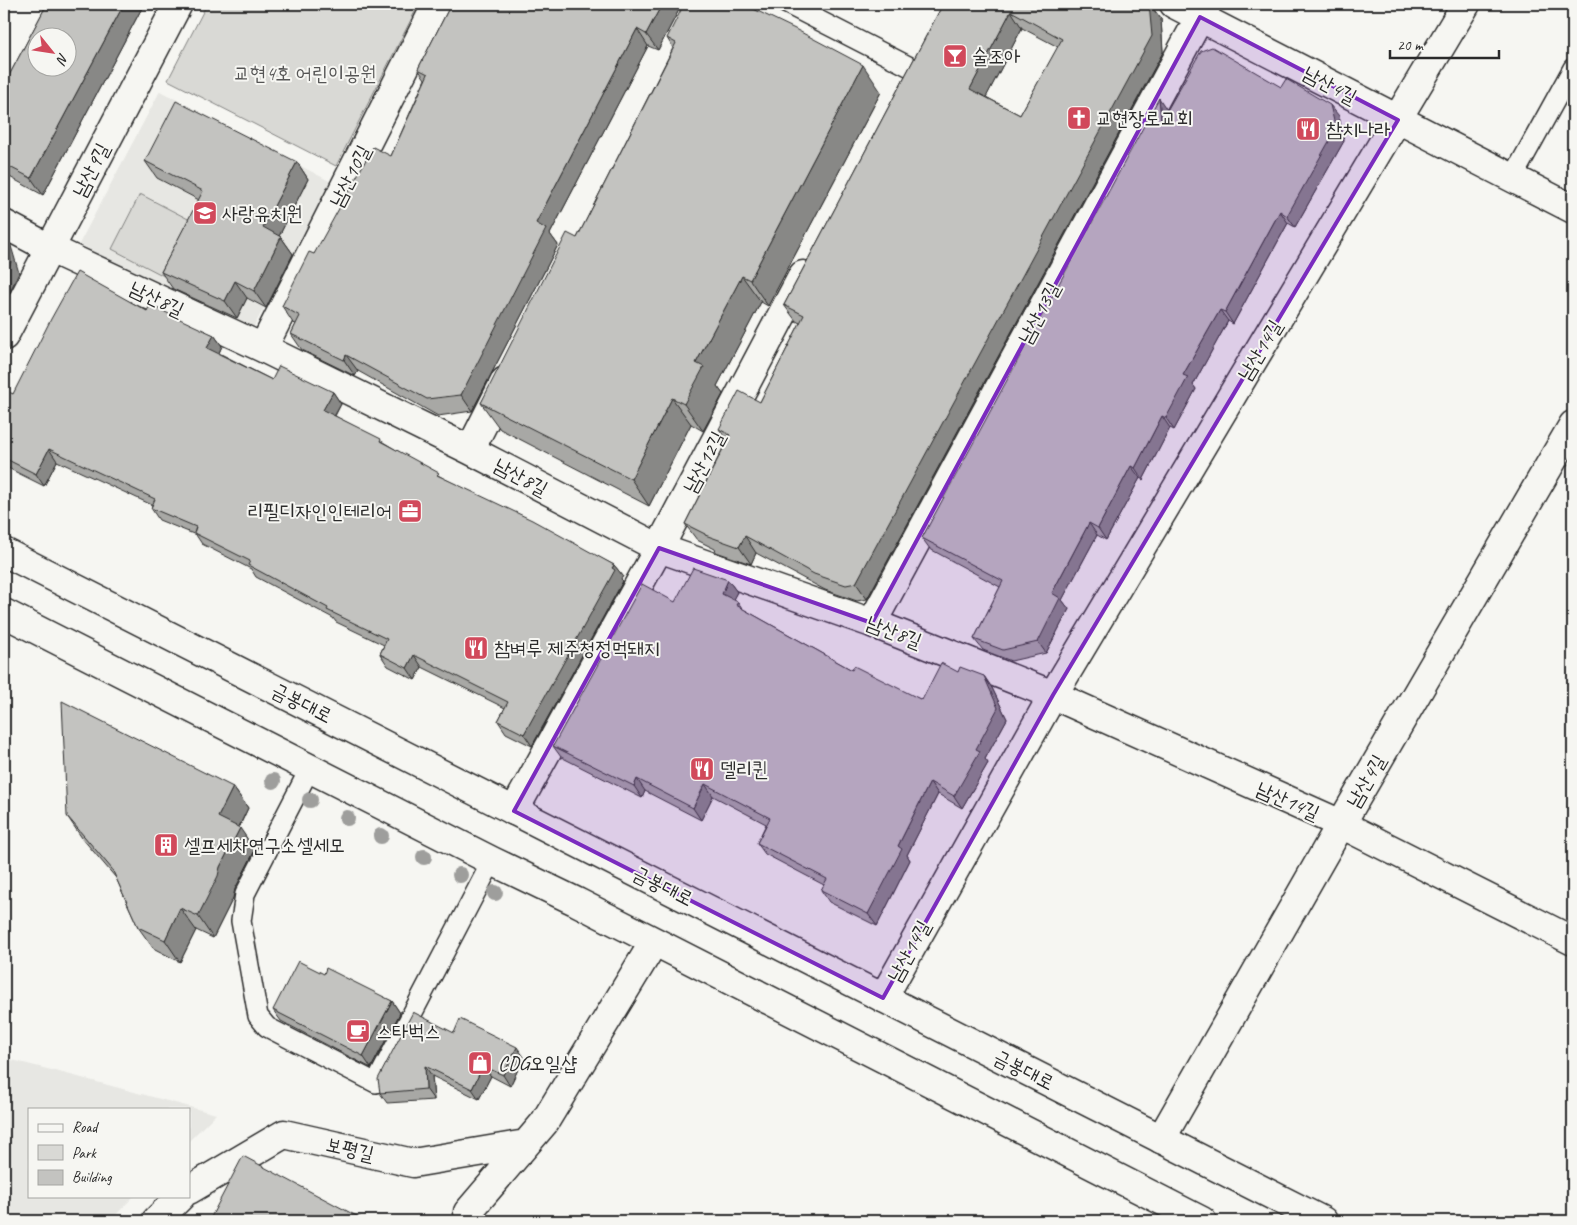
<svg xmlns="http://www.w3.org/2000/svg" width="1577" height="1225" viewBox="0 0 1577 1225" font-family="Caveat,'Poor Story',sans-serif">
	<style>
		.built { fill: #e7e7e3 }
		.green { fill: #d9d9d5; stroke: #828280 }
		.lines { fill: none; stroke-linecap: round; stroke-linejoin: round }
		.service-casing { stroke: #2b2b2b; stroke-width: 22 }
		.minor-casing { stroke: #2b2b2b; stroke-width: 31 }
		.tertiary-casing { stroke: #2b2b2b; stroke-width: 31 }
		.service { stroke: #f6f6f2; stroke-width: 19 }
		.minor { stroke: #f6f6f2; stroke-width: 28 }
		.tertiary { stroke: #f6f6f2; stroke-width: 28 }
		.tree { fill: #9e9e9c }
		.wall { fill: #a8a8a5; stroke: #2b2b2b; fill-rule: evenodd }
		.shaded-wall { fill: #888886; stroke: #2b2b2b }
		.building { fill: #c3c3c0; stroke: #2b2b2b; fill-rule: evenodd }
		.marked { fill: #7b2cbf; fill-opacity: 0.2; stroke: #7b2cbf; stroke-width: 4; stroke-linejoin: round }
		.labels { text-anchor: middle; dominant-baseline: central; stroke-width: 4; stroke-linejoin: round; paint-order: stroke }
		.poi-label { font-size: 20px; fill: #2b2b2b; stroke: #f6f6f2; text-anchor: start }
		.park-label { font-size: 20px; fill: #565656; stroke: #f6f6f2 }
		.street-label { font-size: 20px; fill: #2b2b2b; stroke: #f6f6f2 }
	</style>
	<rect width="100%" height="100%" fill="#f6f6f2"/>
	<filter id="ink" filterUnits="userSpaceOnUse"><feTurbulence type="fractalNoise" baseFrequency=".02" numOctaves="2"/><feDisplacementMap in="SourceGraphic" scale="10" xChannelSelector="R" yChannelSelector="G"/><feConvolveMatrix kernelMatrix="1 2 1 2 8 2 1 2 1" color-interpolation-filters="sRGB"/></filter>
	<g filter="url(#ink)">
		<path class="built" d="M160,91l171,91 -81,152 -171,-90z
			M4,1058l63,16 149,40 -27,27v-32h-160v87h105l-24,25h-106z"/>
		<path class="green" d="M207,4h212l-83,162 -168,-86z
			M140,194l52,27 -28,55 -52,-27z"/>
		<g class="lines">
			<defs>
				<path id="service" d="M787,4l125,64
					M1513,177l60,-109
					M310,768l-65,126 -4,27 17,95 9,11 109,56 116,-222"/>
				<path id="minor" d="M1174,4l399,205
					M4,224l47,25 212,99 207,102 189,98 213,75 181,72 288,129 232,117
					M4,336l174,-332
					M263,348l174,-344
					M470,450l35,-69
					M872,623l335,-619
					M514,811l145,-263 144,-273
					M883,998l170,-303 413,-691
					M1161,1139l180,-315 232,-399
					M189,1190l95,-56 129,29 113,-19
					M468,1212l76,-89 110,-181
					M156,1221l25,-25"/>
				<path id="tertiary" d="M4,552l1319,669
					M4,613l488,248 85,41 625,319"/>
			</defs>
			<use href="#service" class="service-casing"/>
			<use href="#minor" class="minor-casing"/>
			<use href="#tertiary" class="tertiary-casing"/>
			<use href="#service" class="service"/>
			<use href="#minor" class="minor"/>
			<use href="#tertiary" class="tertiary"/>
		</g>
		<g class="tree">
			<circle cx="273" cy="781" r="8"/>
			<circle cx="310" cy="800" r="8"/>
			<circle cx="347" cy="818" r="8"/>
			<circle cx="381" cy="836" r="8"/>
			<circle cx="424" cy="857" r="8"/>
			<circle cx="460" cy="875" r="8"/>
			<circle cx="495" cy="893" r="8"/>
		</g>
		<path class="wall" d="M47,4h97l-101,191 -39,-21v-89z
			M451,4h231l-24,46 -10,-4 -98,188 8,11 -86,166 -34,5 -80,-45 -3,5 -53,-26 -11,-16 5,-10 -3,-1 -11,-17 32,-52 77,-98 34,-77 -7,-10z
			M943,4h207l11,15 2,33 -296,547 -10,2 -32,-11 -69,-37 -5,11 -35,-12 -1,-3 -18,-9 -12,-16 42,-84 -8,-11 41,-27 40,-79 -4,-2 -12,-16zM1022,28l36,19 -38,68 -34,-18z
			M667,38l214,54 -113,214 -7,-4 -44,84 6,8 -20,37 -12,-7 -42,82 -149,-77 -19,-26 96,-165 96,-190z
			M1281,87l58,29 5,25 -49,86 -7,-4 -55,101 -5,-3 -35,64 3,4 -22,41 -4,-2 -27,52 -3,-2 -34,62 -9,-5 -35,65 7,9 -23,44 -35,8 -28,-11 -9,-11 26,-52 -70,-38 -8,-11 245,-428z
			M145,161l152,1 11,17 -29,57 2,1 12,17 -27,54 -19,-10 -10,20 -64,-29 -12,-17 38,-72 -42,-22z
			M147,311l67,24 8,11 -3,7 53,27 61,12 8,12 -6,12 48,26 60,36 171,87 9,11 -2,3 2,2 -91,165 -26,-13 -8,-12 7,-13 -83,-41 -7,13 -27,-14 -8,-12 4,-9 -48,-23 -3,-4 -77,-41 -5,-8 -49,-25 -6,-9 -37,-15 -8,-12 1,-3 -95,-44 -13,25 -40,-20v-73l9,1z
			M728,580l9,12 -4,7 10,10 109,61 70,30 36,-28 26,4 8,12 15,31 -22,40 3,4 -26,45 -24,-14 -31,61 3,5 -33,66 -48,-24 -8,-12 3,-5 -59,-31 -8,-11 9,-19 -53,-28 -12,24 -56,-29 -3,7 -81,-41 -8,-11 122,-144z
			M233,787l15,21 -9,20 16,22 -20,39 -2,9 -20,40 -17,-8 -16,32 -27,-14 -15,-21 -22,-49 -34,-40 -15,-22z
			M324,974l68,27 8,12 -29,55 -90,-47 -8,-11z
			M454,1033l70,24 -14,29 -19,-10 -12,23 -47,-23 2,24 -47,3 -7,-10z"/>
		<path class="shaded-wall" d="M124,4h20l-101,191 -12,-17z
			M662,4h20l-24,46 -12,-16z
			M1149,4l12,15 2,33 -296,547 -11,-16z
			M1011,11l11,17 -40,77 -12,-16z
			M637,29l11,17 -98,188 8,11 -86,166 -11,-16 75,-172z
			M863,65l18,27 -113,214 -18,-26z
			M1159,98l8,12 -6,11z
			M1330,105l9,11 5,25 -49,86 -8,-11z
			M297,162l11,17 -33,65 -12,-17z
			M1280,211l8,12 -55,101 -8,-12z
			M4,235l7,11 8,27 -15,30z
			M281,237l12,17 -27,54 -12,-17z
			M742,276l19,26 -44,84 6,8 -20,37 -19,-27 12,-41z
			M235,281l12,17 -10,20 -12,-17z
			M1220,310l8,11 -35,64 3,4 -22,41 -8,-12 17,-43z
			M214,335l8,11 -6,13 -9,-11z
			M346,355l12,16 -3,5 -11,-16z
			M333,392l8,12 -10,18 -8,-12z
			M672,398l19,26 -42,82 -18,-27z
			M1162,416l8,12 -27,52 -8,-12z
			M49,449l8,12 -13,25 -8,-12z
			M1131,466l9,12 -34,62 -8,-12z
			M1089,523l8,12 -35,65 7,9 -23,44 -8,-11 14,-49z
			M745,536l11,17 -5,11 -12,-17z
			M614,565l9,11 -2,3 2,2 -91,165 -8,-12z
			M728,580l9,12 -7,13 -8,-11z
			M738,602l8,12 -10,-9z
			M414,655l8,12 -7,13 -8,-12z
			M984,676l8,12 15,31 -22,40 3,4 -26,45 -8,-12 22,-47z
			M637,779l8,12 -3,7 -8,-12z
			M930,782l8,12 -31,61 3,5 -33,66 -9,-12 30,-68z
			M705,784l8,12 -12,24 -8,-12z
			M233,787l15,21 -15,31 -15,-22z
			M240,828l15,22 -20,39 -2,9 -20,40 -15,-22 22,-49z
			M180,908l16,22 -16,32 -15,-22z
			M392,1001l8,12 -29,55 -8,-12z
			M517,1047l7,10 -14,29 -7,-11z
			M425,1066l7,10 2,24 -8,-11z
			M483,1066l8,10 -12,23 -7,-10z"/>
		<path class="building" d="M47,4h77l-93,174 -27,-14v-79zM38,38h30v30h-30z
			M451,4h211l-16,30 -9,-5 -101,194 10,6 -85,166 -34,4 -81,-44 -2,5 -53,-26 9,-18 -18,-10 27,-54 5,2 59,-107 18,9 37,-82 -10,-5z
			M684,4h59l52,25 68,36 -113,215 -8,-4 -46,87 8,4 -20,37 -12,-6 -41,81 -150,-76 86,-170 10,5 99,-195 -9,-5z
			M943,4h206l3,32 -296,547 -10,2 -32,-11 -69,-38 -6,11 -34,-12v-1l-20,-10 45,-89 -11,-6 20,-38 21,11 44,-87 -20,-10zM1011,11l51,28 -42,76 -50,-26z
			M1212,47l69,40 5,-8 44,26 6,24 -49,87 -7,-5 -55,101 -5,-2 -37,65 5,2 -22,41 -4,-2 -27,52 -4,-2 -33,62 -9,-5 -37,70 8,5 -22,44 -35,8 -29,-11 29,-58 -81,-43 237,-440 2,23 40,-70z
			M176,101l121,61 -34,65 18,10 -27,54 -19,-10 -10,20 -64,-29 42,-81 -58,-30z
			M4,236l7,26 -7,14z
			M77,272l70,39 3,-6 64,30 -7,13 65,32 7,-14 54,26 -10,18 58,29 -1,2 59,32 -2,2 95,45 82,45 -2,3 3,2 -91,164 -26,-13 10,-19 -94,-47 -7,13 -27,-14 7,-15 -60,-29 1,-2 -80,-43 2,-4 -56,-28 2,-6 -45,-19 4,-9 -106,-50 -13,25 -32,-16v-65l1,-3 8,4 38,-75z
			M693,568l35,12 -6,14 16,8 -2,3 116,65 2,-4 68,34 19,-37 17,9 2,-5 24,9 14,32 -22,41 4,2 -26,45 -24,-14 -32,64 4,3 -34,65 -47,-24 6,-11 -70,-36 13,-25 -65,-34 -12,24 -56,-29 -3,7 -81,-40 89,-162 33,18z
			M62,701l171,86 -15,30 22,11 -20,39 -2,9 -20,40 -18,-8 -15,32 -27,-13 -26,-58 -45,-53z
			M298,961l26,13 2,-6 66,33 -29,55 -90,-46z
			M413,1012l41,21 6,-14 57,28 -14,28 -20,-9 -11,23 -47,-23 1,23 -46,4 -2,-14z
			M243,1156l123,65h-157z"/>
	</g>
	<path class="marked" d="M1200,17l198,103 -345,575 -170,303 -369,-187 145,-263 213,75z"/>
	<defs>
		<symbol id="bar-square" viewBox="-11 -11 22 22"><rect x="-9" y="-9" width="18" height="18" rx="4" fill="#d1495b" stroke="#f6f6f2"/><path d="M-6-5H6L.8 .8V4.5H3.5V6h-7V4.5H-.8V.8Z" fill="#fff"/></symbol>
		<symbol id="church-square" viewBox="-11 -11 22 22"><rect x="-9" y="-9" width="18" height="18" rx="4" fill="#d1495b" stroke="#f6f6f2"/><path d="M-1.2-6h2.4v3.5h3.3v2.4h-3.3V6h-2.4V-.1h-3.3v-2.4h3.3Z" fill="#fff"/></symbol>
		<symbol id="restaurant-square" viewBox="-11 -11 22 22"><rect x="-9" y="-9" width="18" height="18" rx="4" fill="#d1495b" stroke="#f6f6f2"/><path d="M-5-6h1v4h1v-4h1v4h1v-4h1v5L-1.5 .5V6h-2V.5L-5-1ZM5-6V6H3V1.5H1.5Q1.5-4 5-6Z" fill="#fff"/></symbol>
		<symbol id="school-square" viewBox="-11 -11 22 22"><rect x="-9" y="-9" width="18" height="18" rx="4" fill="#d1495b" stroke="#f6f6f2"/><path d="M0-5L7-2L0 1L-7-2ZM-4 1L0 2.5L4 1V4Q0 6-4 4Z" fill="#fff"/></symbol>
		<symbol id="office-square" viewBox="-11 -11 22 22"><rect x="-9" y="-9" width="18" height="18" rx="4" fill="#d1495b" stroke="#f6f6f2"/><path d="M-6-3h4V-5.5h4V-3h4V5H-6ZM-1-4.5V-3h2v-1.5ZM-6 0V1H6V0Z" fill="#fff"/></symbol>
		<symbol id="building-square" viewBox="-11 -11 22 22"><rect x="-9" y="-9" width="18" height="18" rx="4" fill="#d1495b" stroke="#f6f6f2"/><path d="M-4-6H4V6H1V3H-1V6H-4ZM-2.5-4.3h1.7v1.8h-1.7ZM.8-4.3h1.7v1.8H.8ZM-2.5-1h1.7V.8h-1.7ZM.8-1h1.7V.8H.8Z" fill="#fff"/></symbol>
		<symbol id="cafe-square" viewBox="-11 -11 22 22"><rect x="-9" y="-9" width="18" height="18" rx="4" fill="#d1495b" stroke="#f6f6f2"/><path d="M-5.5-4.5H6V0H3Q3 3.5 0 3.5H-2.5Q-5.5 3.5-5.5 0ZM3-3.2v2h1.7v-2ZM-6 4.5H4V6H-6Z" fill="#fff"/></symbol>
		<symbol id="shop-square" viewBox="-11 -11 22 22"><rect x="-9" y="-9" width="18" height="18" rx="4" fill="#d1495b" stroke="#f6f6f2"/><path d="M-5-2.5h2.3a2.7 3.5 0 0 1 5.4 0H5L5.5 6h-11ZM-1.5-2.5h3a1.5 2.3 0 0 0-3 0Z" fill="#fff"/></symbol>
	</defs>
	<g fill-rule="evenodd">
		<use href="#bar-square" x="941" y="42" width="28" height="28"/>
		<use href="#church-square" x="1065" y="104" width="28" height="28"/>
		<use href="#restaurant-square" x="1294" y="115" width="28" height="28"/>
		<use href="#school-square" x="191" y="199" width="28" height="28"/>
		<use href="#office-square" x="396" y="497" width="28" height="28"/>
		<use href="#restaurant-square" x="462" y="634" width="28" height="28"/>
		<use href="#restaurant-square" x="688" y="755" width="28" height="28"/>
		<use href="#building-square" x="152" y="831" width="28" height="28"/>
		<use href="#cafe-square" x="344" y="1017" width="28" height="28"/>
		<use href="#shop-square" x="466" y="1049" width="28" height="28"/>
	</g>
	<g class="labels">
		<g class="poi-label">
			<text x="972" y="56">술조아</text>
			<text x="1096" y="118">교현장로교회</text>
			<text x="1326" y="129">참치나라</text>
			<text x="222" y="213">사랑유치원</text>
			<text x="392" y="511" text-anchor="end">리필디자인인테리어</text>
			<text x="494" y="648">참벼루 제주청정먹돼지</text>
			<text x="720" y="769">델리퀸</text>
			<text x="184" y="845">셀프세차연구소셀세모</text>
			<text x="376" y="1031">스타벅스</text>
			<text x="498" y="1063">CDG오일샵</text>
		</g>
		<g class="park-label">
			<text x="305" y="73">교현4호 어린이공원</text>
		</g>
		<g class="street-label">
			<text transform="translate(1330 85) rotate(28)">남산4길</text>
			<text transform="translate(91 170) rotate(-63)">남산9길</text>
			<text transform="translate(350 176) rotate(-63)">남산10길</text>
			<text transform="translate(157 299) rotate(25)">남산8길</text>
			<text transform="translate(1039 313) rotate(-62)">남산13길</text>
			<text transform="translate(1260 350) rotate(-59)">남산14길</text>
			<text transform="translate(704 462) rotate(-62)">남산12길</text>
			<text transform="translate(521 477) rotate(28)">남산8길</text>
			<text transform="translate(894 632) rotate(21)">남산8길</text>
			<text transform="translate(302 703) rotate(27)">금봉대로</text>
			<text transform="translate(1366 781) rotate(-60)">남산4길</text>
			<text transform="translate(1288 801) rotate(24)">남산14길</text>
			<text transform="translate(663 886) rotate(27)">금봉대로</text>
			<text transform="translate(909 951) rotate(-61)">남산14길</text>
			<text transform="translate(1024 1070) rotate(27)">금봉대로</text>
			<text transform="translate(350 1149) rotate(13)">보평길</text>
		</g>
	</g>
	<rect width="1577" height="1225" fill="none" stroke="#f6f6f2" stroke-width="20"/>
	<rect x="10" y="10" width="1557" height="1205" fill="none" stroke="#2b2b2b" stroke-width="2" filter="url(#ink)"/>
	<rect x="28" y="1108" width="162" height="90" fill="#f6f6f2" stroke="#a5a5a2"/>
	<rect x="38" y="1124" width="25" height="8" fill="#f6f6f2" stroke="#a5a5a2"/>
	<text x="72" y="1132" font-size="15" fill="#2b2b2b">Road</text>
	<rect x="38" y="1145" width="25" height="15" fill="#d9d9d5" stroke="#a5a5a2"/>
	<text x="72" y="1158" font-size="15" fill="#2b2b2b">Park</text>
	<rect x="38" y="1170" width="25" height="15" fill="#c3c3c0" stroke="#a5a5a2"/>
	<text x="72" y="1182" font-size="15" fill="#2b2b2b">Building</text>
	<g transform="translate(52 52) rotate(120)"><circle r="24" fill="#f6f6f2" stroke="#a5a5a2"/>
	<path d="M0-4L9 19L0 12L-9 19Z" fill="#d1495b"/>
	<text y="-8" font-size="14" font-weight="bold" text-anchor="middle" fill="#2b2b2b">N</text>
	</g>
	<path d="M1390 50v8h109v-8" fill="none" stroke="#2b2b2b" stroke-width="2.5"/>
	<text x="1397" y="50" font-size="15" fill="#2b2b2b" stroke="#f6f6f2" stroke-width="4" paint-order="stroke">20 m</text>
</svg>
